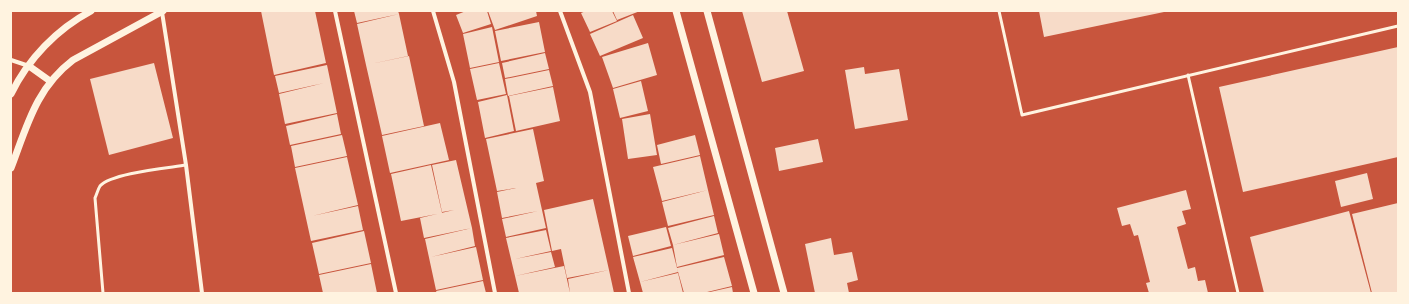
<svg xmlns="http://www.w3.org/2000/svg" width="1409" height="304" viewBox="0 0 1409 304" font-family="'DejaVu Sans',sans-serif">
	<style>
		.building { fill: #f7dbc8 }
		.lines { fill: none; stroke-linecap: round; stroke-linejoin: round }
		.service { stroke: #fff3e0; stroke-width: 3 }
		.minor { stroke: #fff3e0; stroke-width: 4 }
		.tertiary { stroke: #fff3e0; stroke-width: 7 }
	</style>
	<rect width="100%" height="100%" fill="#c8553d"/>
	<path class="building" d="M261,11h54l11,52 -52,12z
		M354,11h44l1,3 -42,9z
		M466,11h21l4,13 -28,9 -7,-18z
		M488,11h48l1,5 -42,14z
		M586,11h26l5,10 -27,11 -9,-19z
		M613,11h27l-23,9z
		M742,11h45l17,60 -42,11z
		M1039,11h125v1l-120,25z
		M399,14l9,42 -42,9 -9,-41z
		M633,15l10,23 -43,18 -10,-22z
		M539,22l6,30 -44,9 -6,-30z
		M492,27l7,35 -29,6 -7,-34z
		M648,43l9,32 -44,13 -11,-31z
		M1398,47v110l-155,35 -24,-105z
		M545,53l4,16 -44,9 -3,-15z
		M409,56l6,28 -38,8 38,-8 9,42 -42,9 -16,-70z
		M154,63l19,75 -64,17 -19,-76z
		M499,63l7,31 -29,6 -7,-31z
		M327,65l10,48 -52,11 -6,-30 45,-11 -45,10 -4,-17z
		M864,67l1,7 34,-5 9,51 -53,9 -10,-59z
		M549,70l4,16 -45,10 -3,-17z
		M641,81l7,30 -28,7 -7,-29z
		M553,87l7,34 -44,10 -7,-35z
		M507,95l7,36 -29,7 -7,-36z
		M337,114l4,20 -51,11 -4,-19z
		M650,114l7,41 -29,4 -6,-40z
		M440,123l9,37 -59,13 -8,-37z
		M533,129l11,52 -8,2 10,45 -40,9 -4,-18 36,-8 -36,7 -5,-26 19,-4 -19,3 -11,-52z
		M342,135l5,21 -52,11 -4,-21z
		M695,135l5,20 -39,9 -4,-19z
		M818,139l5,23 -44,9 -4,-23z
		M700,156l8,34 -46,11 -9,-34z
		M347,157l11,48 -46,11 46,-10 5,24 -52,11 -16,-73z
		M456,160l16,68 -48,10 -4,-20 34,-8 -12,2 -10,-47z
		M431,165l11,48 -41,8 -10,-47z
		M1367,173l6,26 -32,8 -6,-26z
		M708,190l6,25 -46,11 -6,-24z
		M1186,190l5,19 -9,2 4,13 -9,3 11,42 7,-2 3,14 7,-1 3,13h-59l-3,-10 4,-1 -12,-47 -4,1 -4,-12 -8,2 -5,-18z
		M593,199l16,71 -42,8 -6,-29 -9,2 -8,-41z
		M1398,203v90h-26l-20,-79z
		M1349,211l22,82h-107l-14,-56z
		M714,216l4,17 -45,12 -5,-17z
		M666,227l5,19 -38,10 -5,-20z
		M472,228l3,18 -44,11 45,-10 7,33 -47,10 -11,-51z
		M546,230l5,21 -36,8 36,-7 4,15 -40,9 -9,-38z
		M364,231l7,32 -52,11 -7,-31z
		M719,234l5,21 -47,12 -4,-22z
		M831,238l3,17 18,-3 6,28 -11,3 2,10h-34l-10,-49z
		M672,248l6,24 -38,10 -7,-25z
		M724,257l8,29 -29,7h-19l-7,-25z
		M371,264l6,29h-54l-4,-18z
		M564,266l6,27h-51l-4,-17z
		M609,270l5,23h-44l-2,-14z
		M678,273l5,20h-40l-3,-11z
		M483,281l3,12h-49l-1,-2z
		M732,287l1,6h-23v-1z"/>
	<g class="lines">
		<path class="service" d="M999,11l23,104 376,-89
			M1188,75l50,218
			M103,293l-8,-95c2,-4 3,-9 5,-12 11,-13 68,-18 86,-21"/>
		<path class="minor" d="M335,11l61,282
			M433,11l21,71 41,211
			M560,11l30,81 39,201
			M162,12l24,153 16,128
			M11,60l18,6"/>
		<path class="tertiary" d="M676,11l78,282
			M707,11l77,282
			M29,66l21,15
			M11,94c17,-35 46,-65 80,-83
			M11,168c16,-42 25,-80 62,-108l90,-49"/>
	</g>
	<rect width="1409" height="304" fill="none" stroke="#fff3e0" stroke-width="24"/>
</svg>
